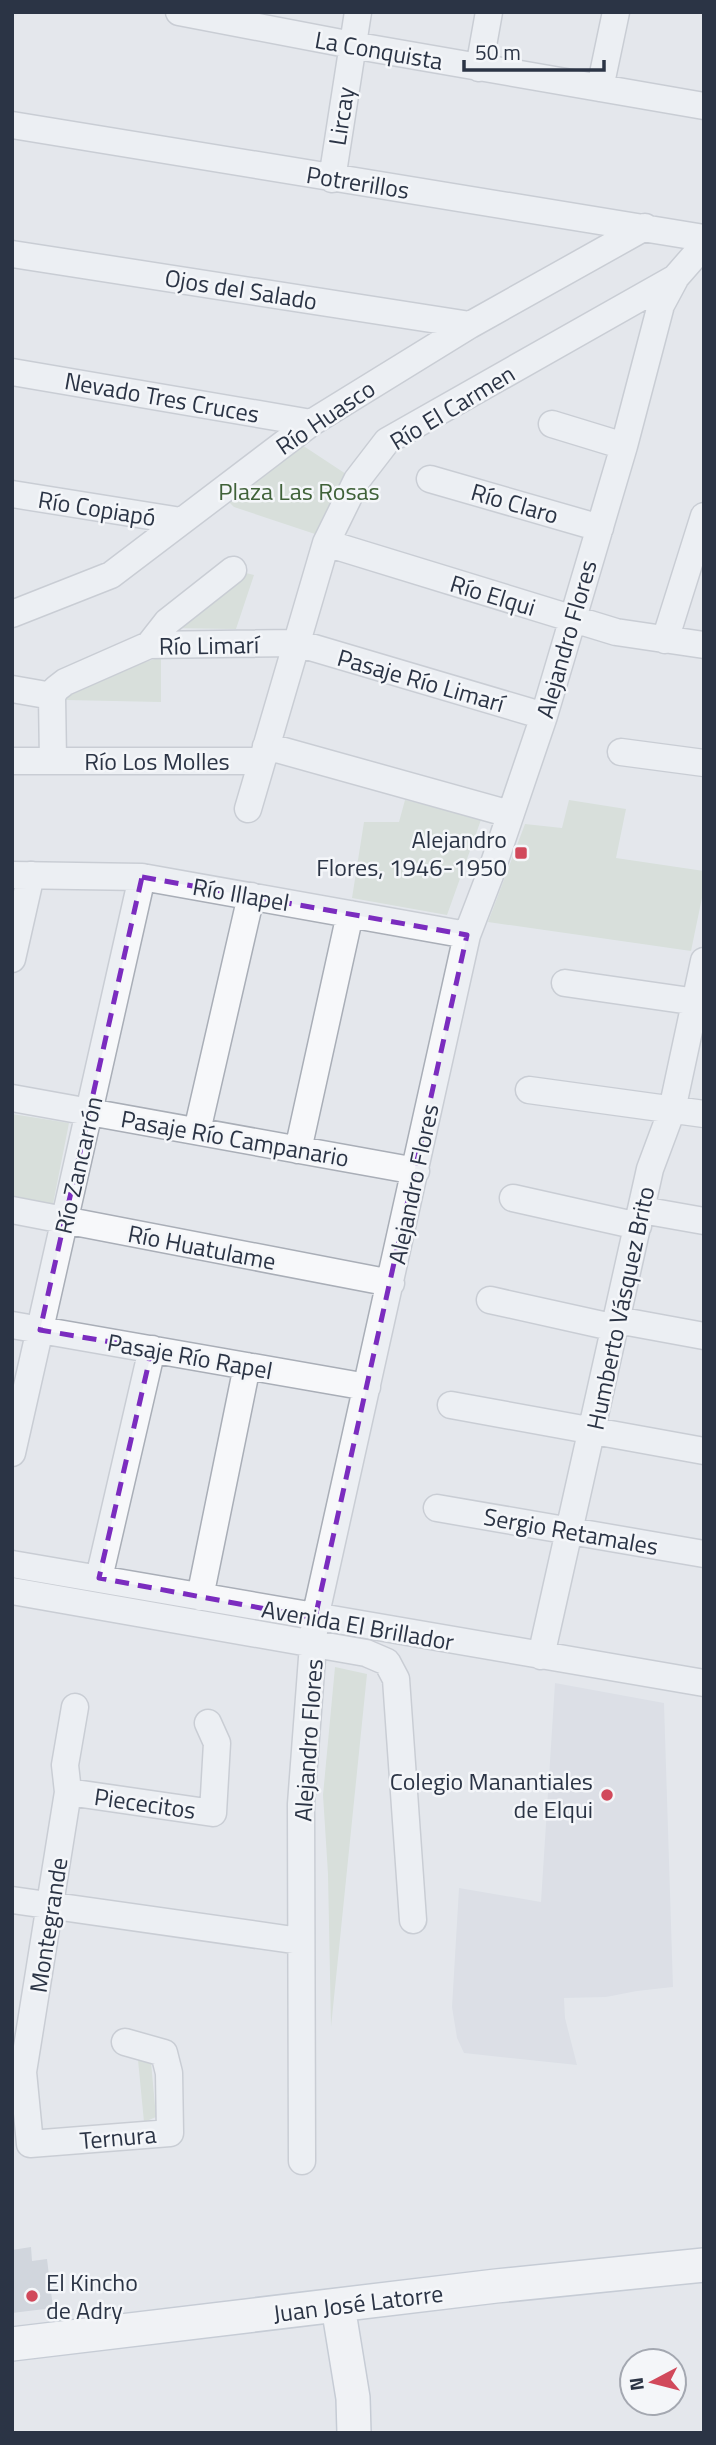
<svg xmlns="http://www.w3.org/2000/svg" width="716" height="2445" viewBox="0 0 716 2445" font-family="'Titillium Web',sans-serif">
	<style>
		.built { fill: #d2d6de }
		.green { fill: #c9d6c5 }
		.building { fill: #bbc0ca }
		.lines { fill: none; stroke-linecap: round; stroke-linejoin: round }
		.minor-casing { stroke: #a9aeb7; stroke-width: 29 }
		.major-casing { stroke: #a3abb8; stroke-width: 36 }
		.minor { stroke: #f7f8fa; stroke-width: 26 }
		.major { stroke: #fff; stroke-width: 33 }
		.marked { fill: none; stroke: #7b2cbf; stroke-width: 5; stroke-dasharray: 14 9; stroke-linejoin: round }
		.poi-dot { fill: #d1495b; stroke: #f4f6f9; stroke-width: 2.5 }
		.labels { text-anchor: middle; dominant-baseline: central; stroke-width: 5; stroke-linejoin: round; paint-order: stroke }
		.street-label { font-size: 24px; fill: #2b3445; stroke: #f4f6f9 }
		.park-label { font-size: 24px; fill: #3f6138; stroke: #f4f6f9 }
		.poi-label { font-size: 24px; fill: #2b3445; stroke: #f4f6f9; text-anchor: end }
	</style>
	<rect width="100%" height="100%" fill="#e4e7ec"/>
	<path class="built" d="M555,1683l109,20 9,284 -36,4 -31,6 -42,1 1,20 12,47 -113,-12 -7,-15 -5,-31 7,-119 82,14z"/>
	<path class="green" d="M302,445l44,29 -28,61 -84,-28 -6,-6z
		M246,573l8,2 -18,54 -67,-1z
		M161,657v45l-95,-2 3,-5 64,-29z
		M405,800l77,17 -35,98 -95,-17 12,-76h35z
		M569,800l57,9 -10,49 88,13v17l-13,63 -203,-29 37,-98 37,4z
		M12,1114l57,9 -16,81 -41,-7z
		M335,1667l32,7 -36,353 -3,-153 -5,-79z
		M138,2060l13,2 5,55 -12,5z"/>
	<path class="building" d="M31,2247l1,14 15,-2 6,49 -41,5v-63z"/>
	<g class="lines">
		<defs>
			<path id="minor" d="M179,12l173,33 352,61
				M479,68l10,-56
				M600,88l16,-76
				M12,125l692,113
				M332,179l26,-167
				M12,254l458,71
				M12,372l299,51
				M552,424l72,22
				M430,479l170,49
				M12,494l169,27
				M326,543l290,89 88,13
				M12,614l99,-39 200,-152 159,-98 175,-98
				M665,640l39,-124
				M149,645l18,-23 66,-52
				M12,689l40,7
				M52,696l4,-7 9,-7 84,-37 148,-2 247,73
				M52,696l1,65
				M266,746l244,68
				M621,752l83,11
				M12,761h250
				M248,809l78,-266 31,-63 30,-39 288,-163
				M12,875l130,2 325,58
				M12,959l19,-84
				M565,983l139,20
				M529,1090l175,24
				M12,1098l404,73
				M197,1131l54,-235
				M298,1150l52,-236
				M513,1198l125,28
				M12,1210l379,73
				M642,1210l62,11
				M490,1300l126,28
				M617,1320l87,16
				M12,1325l355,62
				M451,1405l253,46
				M12,1453l130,-576
				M437,1508l267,46
				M12,1564l692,119
				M99,1578l53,-229
				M12,1591l354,62 21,9 9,17 17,241
				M200,1597l47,-231
				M541,1656l109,-487 22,-59 32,-149
				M75,1707l-10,58 3,27 -45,280 7,72 140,-11 -1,-60 -5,-20 -39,-11
				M68,1792l145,21 4,-70 -9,-20
				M12,1900l288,41
				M302,2161l-1,-357 14,-186 152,-683 23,-60 54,-159 80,-270 37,-141 15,-28 28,-32"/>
			<path id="major" d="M338,2306l15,92 1,35
				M12,2344l484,-58 208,-21"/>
		</defs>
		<use href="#minor" class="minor-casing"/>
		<use href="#major" class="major-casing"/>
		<use href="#minor" class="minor"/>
		<use href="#major" class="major"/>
	</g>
	<path d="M0 0H716V2445H0ZM142,877l325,58 -152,683 -216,-40 53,-229 -112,-19z" fill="#e4e7ec" fill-opacity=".55" fill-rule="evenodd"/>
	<path class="marked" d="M142,877l325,58 -152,683 -216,-40 53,-229 -112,-19z"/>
	<g class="poi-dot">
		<rect x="514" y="846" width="14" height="14" rx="3.5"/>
		<circle cx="607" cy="1795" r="7"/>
		<circle cx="32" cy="2296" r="7"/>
	</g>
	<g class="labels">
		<g class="street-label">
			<text transform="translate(379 50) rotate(10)">La Conquista</text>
			<text transform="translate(341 116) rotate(-81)">Lircay</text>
			<text transform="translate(358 182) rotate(9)">Potrerillos</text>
			<text transform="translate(241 289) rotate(9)">Ojos del Salado</text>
			<text transform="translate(162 397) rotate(10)">Nevado Tres Cruces</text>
			<text transform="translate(452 407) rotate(-31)">Río El Carmen</text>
			<text transform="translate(325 417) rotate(-34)">Río Huasco</text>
			<text transform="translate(515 503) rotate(16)">Río Claro</text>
			<text transform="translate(97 508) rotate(9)">Río Copiapó</text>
			<text transform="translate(493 595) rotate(17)">Río Elqui</text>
			<text transform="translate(566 639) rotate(-74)">Alejandro Flores</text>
			<text transform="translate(209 645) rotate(-1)">Río Limarí</text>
			<text transform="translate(421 680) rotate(16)">Pasaje Río Limarí</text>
			<text x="157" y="761">Río Los Molles</text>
			<text transform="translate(241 894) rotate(10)">Río Illapel</text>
			<text transform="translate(235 1138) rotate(10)">Pasaje Río Campanario</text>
			<text transform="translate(78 1165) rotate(-77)">Río Zancarrón</text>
			<text transform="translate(413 1184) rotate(-78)">Alejandro Flores</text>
			<text transform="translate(202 1247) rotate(11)">Río Huatulame</text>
			<text transform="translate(620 1308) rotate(-78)">Humberto Vásquez Brito</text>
			<text transform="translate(190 1356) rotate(10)">Pasaje Río Rapel</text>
			<text transform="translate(571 1531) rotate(10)">Sergio Retamales</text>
			<text transform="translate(358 1625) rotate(10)">Avenida El Brillador</text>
			<text transform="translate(308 1740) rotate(-86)">Alejandro Flores</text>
			<text transform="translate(145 1803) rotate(8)">Piececitos</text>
			<text transform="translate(48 1925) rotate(-81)">Montegrande</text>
			<text transform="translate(118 2137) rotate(-5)">Ternura</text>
			<text transform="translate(358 2303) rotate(-7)">Juan José Latorre</text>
		</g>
		<g class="park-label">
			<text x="299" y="491">Plaza Las Rosas</text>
		</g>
		<g class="poi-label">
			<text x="507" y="839">Alejandro<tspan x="507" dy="28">Flores, 1946-1950</tspan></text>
			<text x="593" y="1781">Colegio Manantiales<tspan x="593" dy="28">de Elqui</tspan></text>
			<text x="46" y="2282" text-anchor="start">El Kincho<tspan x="46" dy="28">de Adry</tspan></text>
		</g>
	</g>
	<rect width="716" height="2445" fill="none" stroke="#2b3445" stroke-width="28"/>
	<g transform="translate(653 2382) rotate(263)"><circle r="33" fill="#f4f6f9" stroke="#a4a8b1" stroke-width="2"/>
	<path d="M0-5L12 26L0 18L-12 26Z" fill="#d1495b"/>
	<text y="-10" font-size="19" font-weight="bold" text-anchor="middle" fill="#2b3445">N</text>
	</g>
	<path d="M464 60v10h140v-10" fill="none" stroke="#2b3445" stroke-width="3.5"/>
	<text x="475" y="60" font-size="21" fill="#2b3445" stroke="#f4f6f9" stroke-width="5" paint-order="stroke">50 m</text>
</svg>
